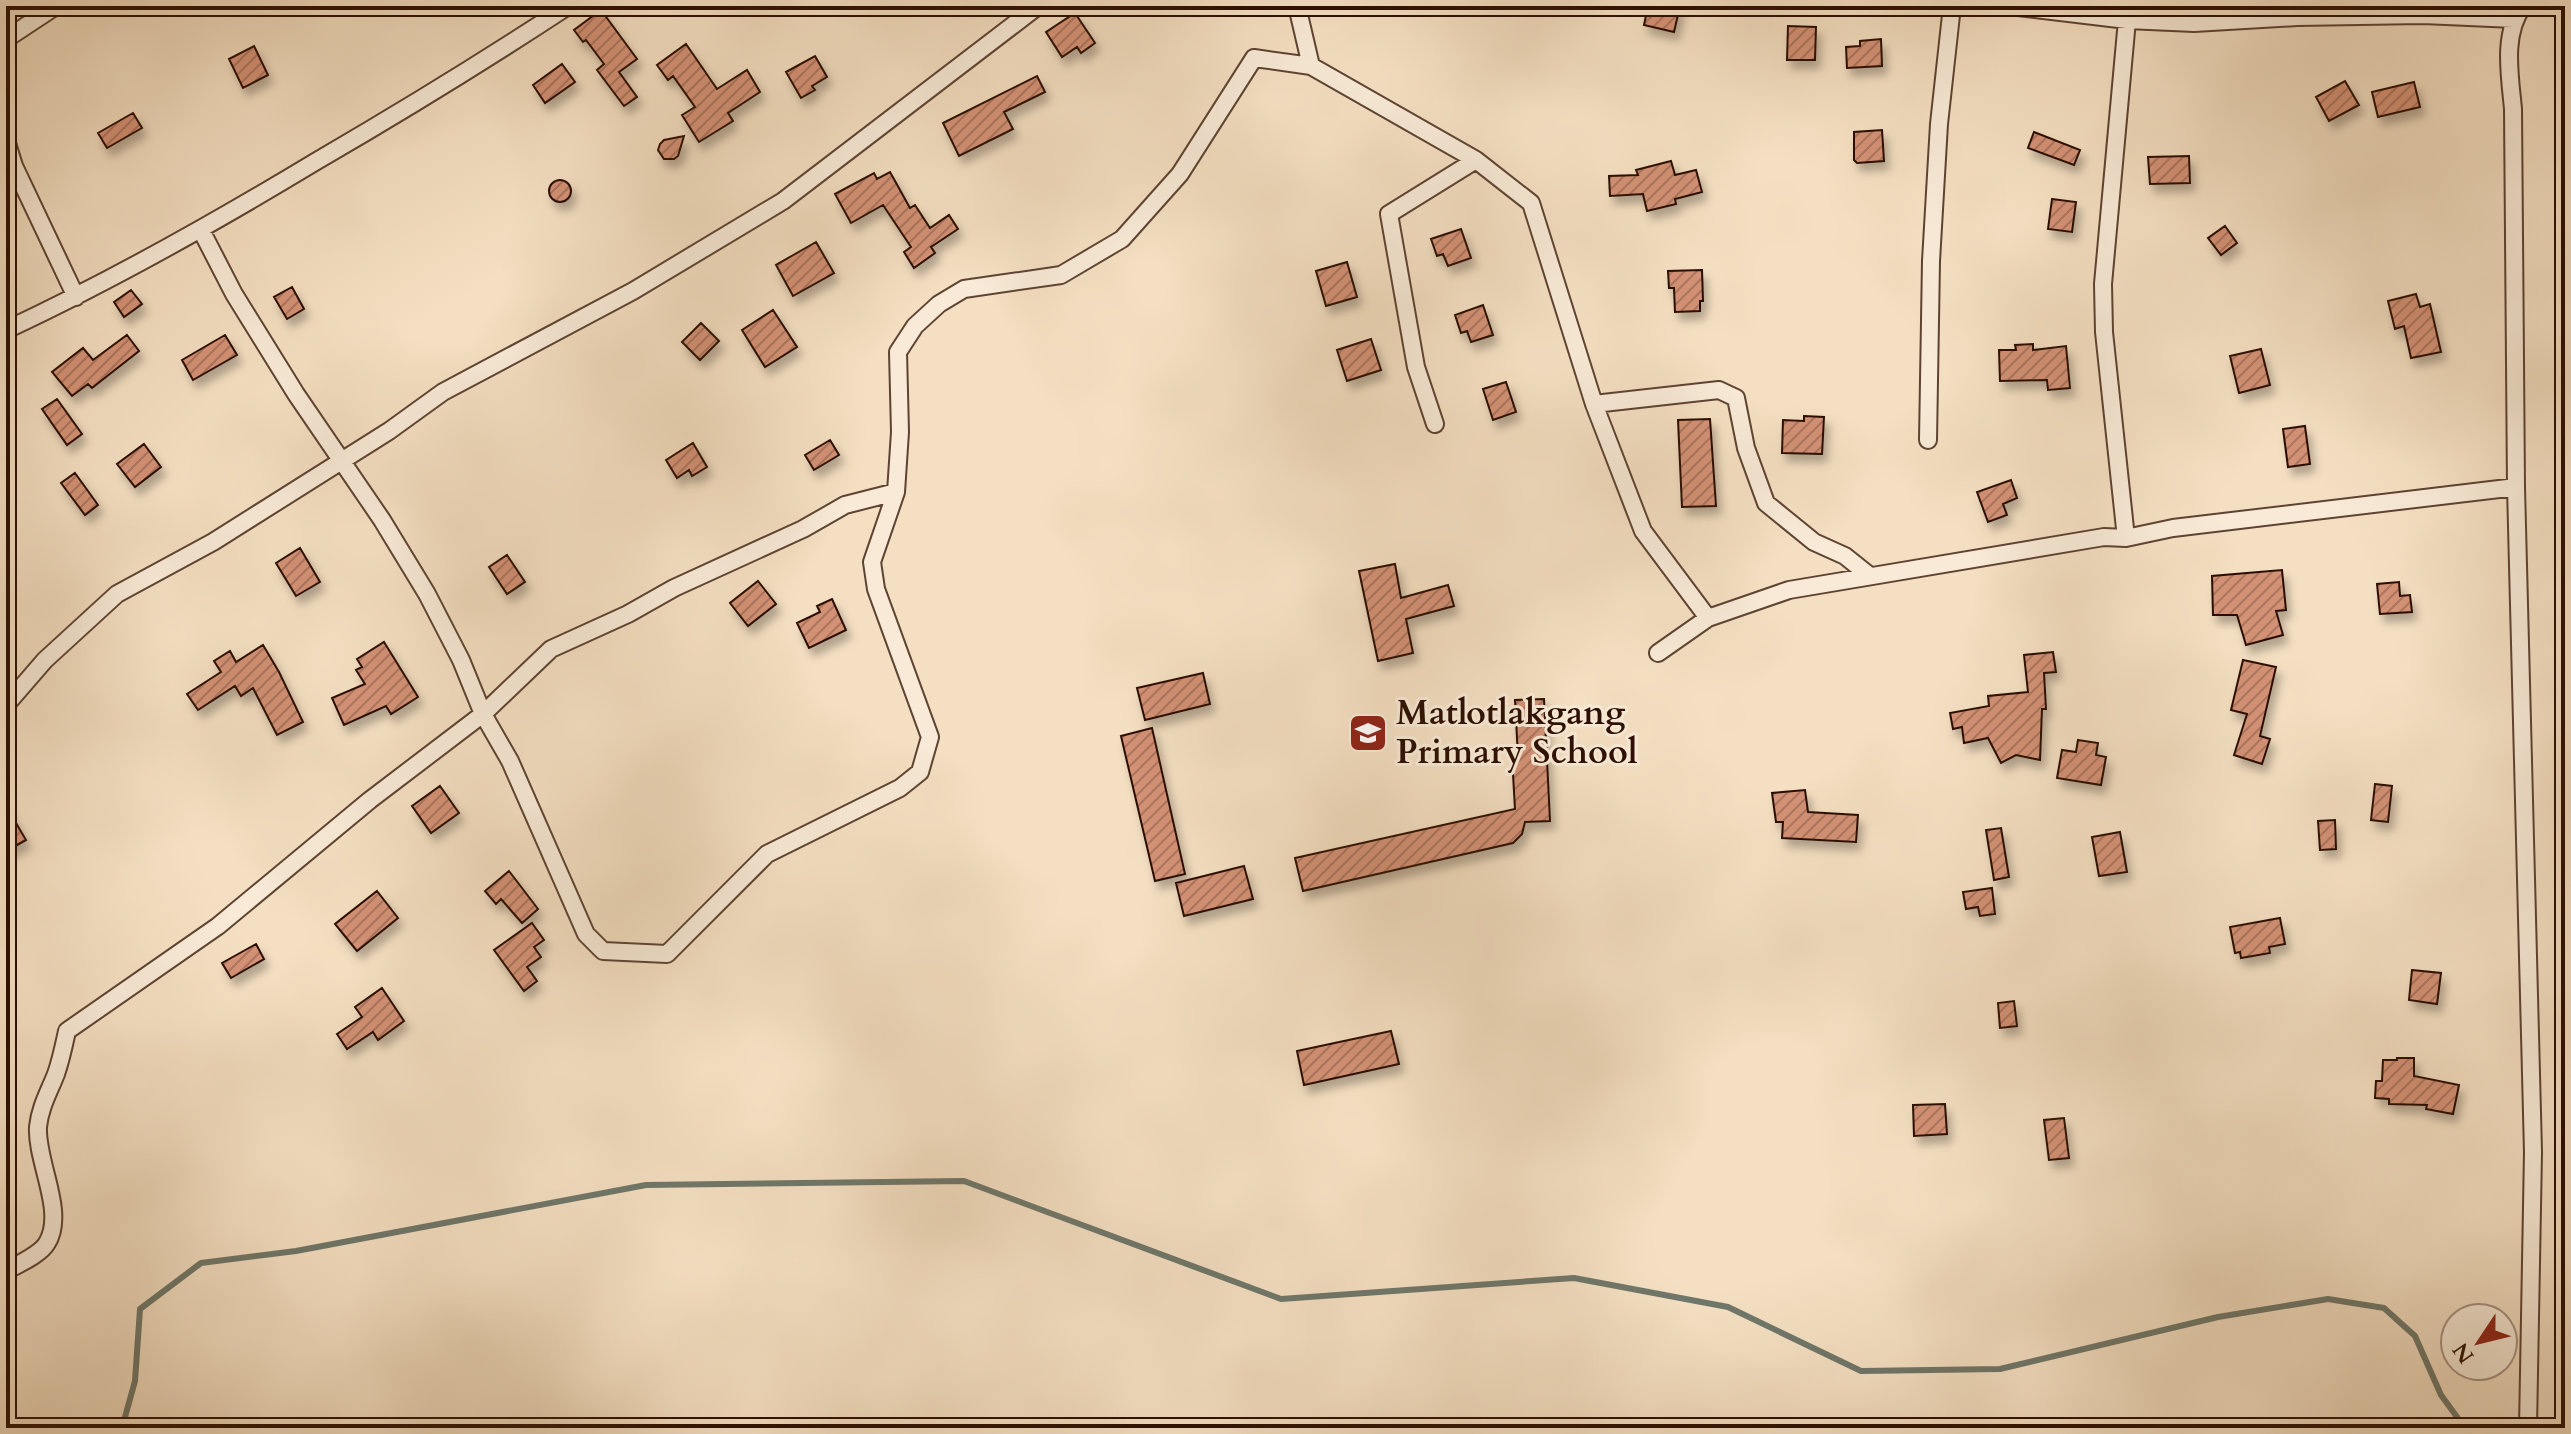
<svg xmlns="http://www.w3.org/2000/svg" width="2571" height="1434" viewBox="0 0 2571 1434" font-family="Cardo,serif">
	<style>
		.lines { fill: none; stroke-linecap: round; stroke-linejoin: round }
		.stream { stroke: #6f776a; stroke-width: 6 }
		.building { fill: url(#building-hatch); stroke: #2c0f02; stroke-width: 2; filter: url(#shadow) }
		.street-casing { stroke: #5e4332; stroke-width: 20 }
		.street { stroke: #f8ead7; stroke-width: 16 }
		.labels { text-anchor: middle; dominant-baseline: central; stroke-width: 6; stroke-linejoin: round; paint-order: stroke }
		.poi-label { font-size: 34px; font-weight: bold; fill: #2c0f02; stroke: #f8ead7; text-anchor: start }
	</style>
	<defs>
		<pattern id="building-hatch" width="6" height="6" patternUnits="userSpaceOnUse" patternTransform="scale(2)"><rect width="6" height="6" fill="#d39175"/><path d="M-1 1l2-2M0 6l6-6M5 7l2-2" fill="none" stroke="#ab755e"/></pattern>
		<filter id="shadow"><feDropShadow dx="4.5" dy="8" stdDeviation="4" flood-color="#0004"/></filter>
	</defs>
	<rect width="100%" height="100%" fill="#f4dfc2"/>
	<filter id="stains"><feTurbulence type="fractalNoise" baseFrequency=".0025" numOctaves="4"/><feColorMatrix values="0 0 0 0 .2 0 0 0 0 .09 0 0 0 0 .02 0 0 0 .5 -.17"/></filter>
	<radialGradient id="worn" r=".72"><stop offset=".6" stop-color="#630" stop-opacity="0"/><stop offset="1" stop-color="#630" stop-opacity=".3"/></radialGradient>
	<g class="lines">
		<path class="stream" d="M122,1428l13,-47 5,-72 61,-46 95,-12 350,-66 318,-4 317,118 293,-21 154,29 133,64 139,-2 218,-52 110,-18 56,9 31,28 26,59 24,33"/>
	</g>
	<path class="building" d="M1648,6h32l-6,26 -30,-7z
		M601,10l36,49 -18,13 18,25 -13,9 -27,-36 7,-6 -18,-24 -3,2 -9,-12z
		M1075,13l20,30 -14,10 -4,-6 -15,10 -16,-25z
		M1788,26l28,1 -1,33h-28z
		M1881,39l1,27 -35,2 -1,-21 14,-1v-5z
		M686,44l31,45 30,-19 13,22 -32,21 5,8 -34,21 -17,-27 13,-8 -22,-31 -5,4 -11,-15z
		M254,46l14,29 -25,13 -14,-29z
		M815,56l12,21 -15,9 3,4 -14,8 -15,-26z
		M562,64l13,18 -30,21 -12,-18z
		M1037,76l8,16 -41,20 9,17 -54,27 -16,-33z
		M2345,81l14,24 -30,16 -13,-24z
		M2414,82l6,25 -42,10 -6,-25z
		M133,113l9,15 -35,20 -9,-15z
		M1882,130l2,31 -27,2 -3,-3v-28z
		M2034,132l46,18 -6,15 -46,-17z
		M684,136l-6,20 -4,3h-10l-6,-9 2,-6 4,-4z
		M2189,156l1,27 -40,1 -2,-27z
		M1671,161l4,14 21,-5 6,22 -27,7 1,5 -29,7 -4,-17 -33,2 -1,-20 29,-1 -2,-5z
		M890,172l20,36 5,-3 15,23 19,-13 9,14 -27,18 4,6 -21,15 -10,-16 7,-5 -28,-42 -32,18 -16,-29 39,-21 3,6z
		M549 191a11 11 0 1 1 22 0a11 11 0 1 1-22 0Z
		M2052,199l24,3 -4,30 -24,-3z
		M2225,226l12,17 -16,12 -13,-17z
		M1461,229l10,29 -23,8 -5,-12 -6,2 -6,-17z
		M816,242l18,31 -41,23 -17,-31z
		M1347,262l10,35 -31,9 -10,-35z
		M1702,270l1,31h-3v10l-25,1 -1,-24h-5l-1,-17z
		M292,287l12,22 -17,10 -13,-22z
		M131,290l11,14 -18,13 -10,-15z
		M2416,294l4,13 10,-3 11,48 -30,6 -7,-32 -9,3 -7,-28z
		M1483,305l10,30 -22,7 -4,-11 -6,2 -6,-18z
		M773,310l24,37 -32,20 -23,-37z
		M701,323l18,18 -19,19 -18,-18z
		M127,335l12,16 -47,37 -4,-4 -16,12 -20,-24 31,-24 10,12z
		M225,335l12,20 -44,25 -11,-20z
		M1371,339l10,31 -34,11 -10,-31z
		M2033,344v6l33,-4 4,42 -22,2 -1,-10 -47,1 -1,-31h17l-1,-5z
		M2261,349l9,36 -31,8 -9,-37z
		M1506,382l10,30 -23,8 -10,-31z
		M57,399l25,35 -15,11 -25,-36z
		M1804,416l20,1 -2,37 -40,-1 1,-33 21,1z
		M1710,419l6,87 -34,1 -4,-87z
		M2305,426l5,38 -22,3 -5,-38z
		M830,440l9,15 -25,15 -9,-15z
		M693,443l14,24 -15,9 -3,-6 -12,8 -11,-18z
		M144,444l17,23 -26,20 -18,-23z
		M75,473l23,32 -13,10 -24,-32z
		M2011,480l6,18 -14,6 4,11 -19,7 -11,-30z
		M300,548l20,34 -24,14 -20,-33z
		M507,555l18,27 -18,12 -18,-27z
		M1395,564l6,34 47,-13 6,21 -48,13 7,34 -35,8 -19,-90z
		M2282,570l4,40 -10,1 7,24 -37,10 -9,-30h-24l-1,-39z
		M758,581l18,23 -28,22 -18,-23z
		M2399,582l1,14 10,-1 2,17 -32,2 -3,-30z
		M832,599l14,31 -37,18 -12,-25 23,-11 -3,-6z
		M384,642l34,55 -27,17 -5,-8 -42,19 -12,-27 33,-14 -9,-14 6,-3 -5,-8z
		M263,645l16,27 24,50 -26,13 -24,-47 -12,8 -6,-10 -37,24 -11,-16 34,-22 -7,-11 16,-10 6,11z
		M2053,652l3,20 -12,1 2,36h-4l-2,51 -24,-5 -15,8 -13,-25 -24,5 -2,-16 -9,2 -3,-16 39,-7 -1,-10 40,-4 -4,-37z
		M2243,660l33,7 -16,69 10,3 -8,25 -28,-9 13,-41 -16,-4z
		M1203,673l7,31 -65,16 -8,-32z
		M1544,699l6,122 -25,1 -3,12 -9,9 -210,48 -8,-33 220,-49 -3,-52h6l-3,-57z
		M1152,728l33,146 -30,7 -34,-145z
		M2078,740l20,3 -2,12 10,2 -5,28 -44,-7 5,-28 14,2z
		M2375,784l17,2 -4,36 -17,-2z
		M440,786l19,27 -28,20 -19,-27z
		M1805,790l3,22 50,3 -2,27 -74,-4 1,-16h-7l-4,-29z
		M6,806l20,34 -20,11z
		M2335,820l1,29 -16,1 -2,-29z
		M2001,828l8,49 -15,3 -8,-50z
		M2120,832l7,40 -28,4 -7,-39z
		M1244,866l9,33 -69,17 -8,-33z
		M509,871l29,38 -16,14 -21,-24 -5,5 -11,-13z
		M1992,888l3,26 -15,2 -2,-9 -12,2 -3,-17z
		M377,891l21,27 -41,33 -22,-27z
		M2280,918l5,26 -16,3 1,6 -29,5 -1,-6 -5,1 -5,-26z
		M532,923l12,17 -10,7 7,10 -14,10 10,14 -13,10 -30,-41z
		M256,944l8,15 -33,19 -9,-15z
		M2412,970l29,3 -4,31 -28,-4z
		M382,988l22,33 -26,19 -5,-8 -26,17 -10,-15 25,-17 -7,-10z
		M2014,1001l3,25 -17,2 -2,-25z
		M1391,1031l8,33 -95,21 -7,-34z
		M2397,1058h17v18l45,9 -6,29 -27,-5 1,-4 -38,-1v-5l-14,-1 1,-17h6l1,-21h14z
		M1945,1104l2,30 -33,2 -1,-31z
		M2064,1118l5,40 -20,2 -5,-40z"/>
	<g class="lines">
		<defs>
			<path id="street" d="M1297,6l14,60
				M2010,6l117,14 67,3 103,-6 126,-2 91,4
				M2523,6c-21,28 -13,70 -10,103l3,378 17,665 -5,276
				M6,39l50,-33
				M6,140l8,26 62,131
				M201,230l33,64 62,100 86,126 45,74 34,66 22,54 27,47 76,173 17,17 64,3 100,-100 133,-66 20,-16 10,-35 -54,-148 -4,-27 24,-70 4,-60 -2,-80 17,-26 24,-22 25,-15 97,-14 61,-36 58,-65 74,-116 57,8 165,94
				M6,330c107,-50 208,-107 309,-168 86,-50 171,-102 253,-156
				M1594,404l125,-14 17,8 10,50 20,55 48,39 31,14 25,20
				M1435,424l-19,-57 -27,-153 87,-54 55,43 63,201 49,127 65,87
				M1928,440l3,-179 8,-137 13,-118
				M2126,538l-22,-206 -1,-48 24,-264
				M1658,653l50,-35 81,-28 315,-53 22,1 47,-10 343,-41
				M6,705l39,-45 72,-66 96,-52 176,-111 54,-39 190,-101 150,-90 255,-195
				M6,1271c12,-7 34,-16 41,-28 19,-31 -11,-81 -9,-116 2,-20 11,-35 18,-53 5,-14 8,-29 11,-43l151,-105 152,-126 113,-86 68,-65 77,-35 46,-26 129,-59 42,-24 51,-13"/>
		</defs>
		<use href="#street" class="street-casing"/>
		<use href="#street" class="street"/>
	</g>
	<defs>
		<symbol id="school-square" viewBox="-11 -11 22 22"><rect x="-9" y="-9" width="18" height="18" rx="4" fill="#8f2418" stroke="#f8ead7"/><path d="M0-5L7-2L0 1L-7-2ZM-4 1L0 2.5L4 1V4Q0 6-4 4Z" fill="#fff"/></symbol>
	</defs>
	<g fill-rule="evenodd">
		<use href="#school-square" x="1346" y="711" width="44" height="44"/>
	</g>
	<g class="labels">
		<g class="poi-label">
			<text x="1396" y="713">Matlotlakgang<tspan x="1396" dy="39">Primary School</tspan></text>
		</g>
	</g>
	<rect width="2571" height="1434" fill="none" stroke="#f4dfc2" stroke-width="32"/>
	<rect x="8" y="8" width="2555" height="1418" fill="none" stroke="#2c0f02" stroke-width="4"/>
	<rect x="16" y="16" width="2539" height="1402" fill="none" stroke="#2c0f02" stroke-width="2"/>
	<g transform="translate(2479 1342) rotate(235)"><circle r="38" fill="#f8ead7" stroke="#a69282" stroke-width="2"/>
	<path d="M0-6L14 30L0 20L-14 30Z" fill="#8f2418"/>
	<text y="-12" font-size="22" font-weight="bold" text-anchor="middle" fill="#2c0f02">N</text>
	</g>
	<rect width="100%" height="100%" filter="url(#stains)"/>
	<rect width="100%" height="100%" fill="url(#worn)"/>
</svg>
